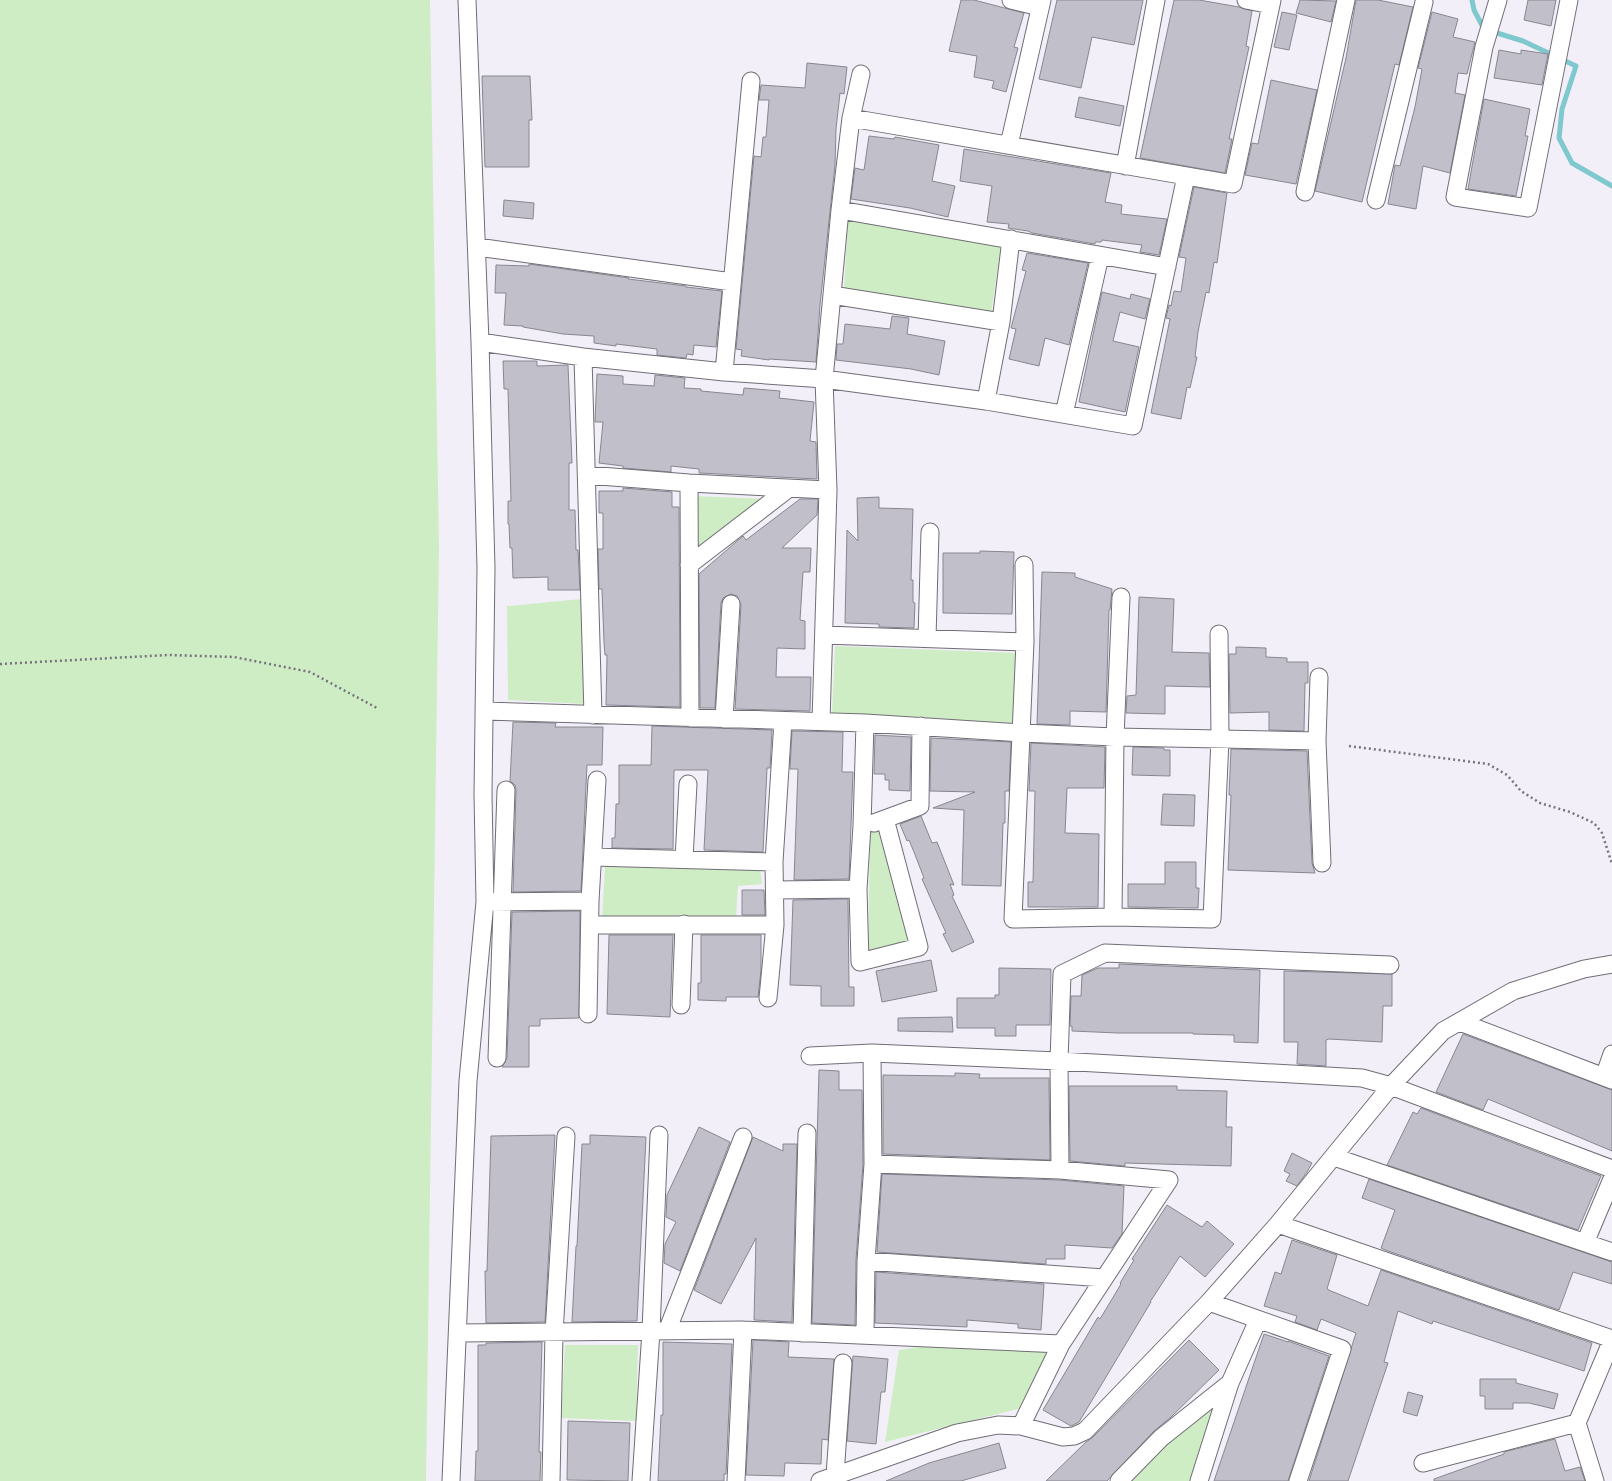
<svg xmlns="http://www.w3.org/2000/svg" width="1612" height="1481" viewBox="0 0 1612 1481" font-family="'Fira Sans Condensed',sans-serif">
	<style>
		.green { fill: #cfedc4 }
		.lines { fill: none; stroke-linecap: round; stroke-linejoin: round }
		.stream { stroke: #7ec8ce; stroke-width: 5 }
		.building { fill: #c1c0ca; stroke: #888790 }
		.minor-casing { stroke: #716d76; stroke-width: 19 }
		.path { stroke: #77747b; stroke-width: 2.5; stroke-dasharray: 2 3; stroke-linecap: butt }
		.minor { stroke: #fff; stroke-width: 17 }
	</style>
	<rect width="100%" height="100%" fill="#f3eff9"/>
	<path class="green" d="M0,0h430l9,547 -13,934h-426z
		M848,219l153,27 -10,68 -147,-25z
		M694,496l78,3 -78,55z
		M581,599l4,105 -77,-4 -1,-94z
		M835,646l182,7 -3,71 -182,-11z
		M881,829l31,115 -44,10 2,-120z
		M605,867l155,1 2,16 -24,2 -2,32 -134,1z
		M565,1345h73l-2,76 -75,-3z
		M934,1345l114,6 -26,57 -137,34 14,-92z
		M1225,1391l-31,90h-66l30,-32z"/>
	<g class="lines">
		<path class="stream" d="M1472,0l2,10 10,19 39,12 53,25 -14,43 -3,29 13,25 40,23"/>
	</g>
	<path class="building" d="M961,0h13l50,13 -10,34 4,1 -12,44 -14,-4 2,-7 -20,-4 3,-21 -28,-5z
		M1057,0h86l-9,45 -42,-8 -11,51 -42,-9z
		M1174,0h25l40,7 13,4 -6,35 3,1 -20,92h3l-7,34 -85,-15z
		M1300,0l36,1 -5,21 -35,-9z
		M1356,0h22l35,7 -14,58 -4,-1 -33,138 -47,-11 31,-133z
		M1528,0h28l-5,26 -27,-6z
		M1282,12l15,3 -8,35 -15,-3z
		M1432,12l26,7 -5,18 22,5 -8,32 -9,-1 -3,20 10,2 -15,78 -27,-7 -7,43 -28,-5 7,-39 5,1 15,-59 7,-38 -4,-1z
		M1499,50l22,4v-4l27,4 -6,31 -48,-7z
		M807,63l40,4 -3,27 -4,-1 -4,36 -1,36 -15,140 -4,57 -47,-3v1l-28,-4 1,-6 -6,-1 18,-193 7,1 2,-20h3l3,-37h-10l2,-15 44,3z
		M482,76h48l2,44h-3v47h-44z
		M1271,80l46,10 -21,94 -51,-9 7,-32 6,1z
		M1079,97l45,9 -4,20 -45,-9z
		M1484,99l46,10 -5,27h3l-12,60 -48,-7z
		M869,136l25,3 1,-2 44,8 -7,36 23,5 -7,31 -38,-9 -59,-9 4,-31 9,2z
		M964,149l147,24 -6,29 17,3 -1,9 46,5 -8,36 -19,-3 2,-7 -40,-5 -1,2h-6v2l-63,-11 -4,-2 -20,-3 1,-4 -22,-2 5,-36 -32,-5z
		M1194,187l33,6 -10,70 -3,-1 -5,31 -3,-1 -8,40 -3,25h2l-7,31 -3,-1 -6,32 -30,-6 19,-94 -4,-1 3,-13 2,1 3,-15 7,1 5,-34 -7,-1z
		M504,200l30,3 -1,16 -30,-3z
		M1027,253l61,10 -19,82 -24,-7 -6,28 -30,-7 7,-30 -5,-1 15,-57 -4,-1z
		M529,264l100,14 -1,1 58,7v1l36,4 -6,56 -22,-2 -1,10 -6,-1 -1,4 -29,-3v-6l-41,-5v2l-22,-3v-7l-31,-2 -40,-7v-1l-19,-1 2,-32h-11l1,-28 33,1z
		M1102,292l28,7 1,-5 19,5 -5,20 -25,-7 -7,29 26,6 -14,65 -46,-10z
		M892,316l17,2 -2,16 38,7 -6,34 -28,-6 -75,-9 1,-16h6l2,-20 45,5z
		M503,361h34v5l31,-1 4,98h-3v47h6l1,40h2l2,40h-32v-13l-35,1 -1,-30h-2l-1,-24h-1v-23h3l-3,-112h-4z
		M597,374l26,2v8l31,2 1,-11 30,3 -1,10 17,1v2l42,4 1,-7 36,3 -1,7 35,4 -4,39 6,1 1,37 -118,-6v-4l-28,-3v6l-48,-4v-2l-24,-3 4,-41h-8z
		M623,488l49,4v15h7l1,200 -74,-2 1,-50h-2l-1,-13 -2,-53h-3l-1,-40h5v-36h-4v-22h24z
		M879,497v11l34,1 -2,71h2v22l2,1 -1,25 -35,-1v-3l-34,-1 2,-93 11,11 -1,-43z
		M800,499h18l-1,16 -35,33h29l-1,24h-7l-3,48 5,1v28l-28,-1 -1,29h35l-1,34 -75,-2 6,-104 -4,-9 -6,-2 -8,4 -2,5 -6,105h-15l-1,-134 44,-38 3,4z
		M980,551l34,1 -2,62 -69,-1v-60h37z
		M1042,572l33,1v4l37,12 -2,21h-1l-3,102 -36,-1v14l-33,-1z
		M1139,597l35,2 -2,53 37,1 1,34 -45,-1v28l-39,-1 1,-17 9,-1z
		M1236,647l30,1v9l21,1v4h21v21h-3l-1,48 -35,-1v-18l-39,1 -1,-59h7z
		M513,722l43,1 -1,4h48l-1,38h-15l-6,126 -68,1 3,-102 -1,-5 -5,-4z
		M652,726l120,4 -2,38h-3l-4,84 -59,-2 4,-80h-34l-1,79 -61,-1v-10h3l1,-34h3v-39h32z
		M792,731l51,1 -1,40h11l-4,107 -55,1 4,-111h-8z
		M875,735l36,2 -1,54 -21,-1v-10h-4v-6h-11z
		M931,738l80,4 -2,49h-4v32h-2l-2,63 -39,-1 2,-75 -31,-2 42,-16 -45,-1z
		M1031,743l74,4 -1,41h-37l-2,45 34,1 -1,73h-70v-25h5l2,-91h-6z
		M1133,747l31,1v2h6v26l-38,-1z
		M1231,749l76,2 5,112 3,10 -87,-3 3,-75h-2z
		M1163,794l32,1 -1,31 -33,-1z
		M921,816l11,27 5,-1 17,43 -4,-1 4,11 -2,1 22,46 -22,10 -9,-18 3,-1 -24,-54 2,-1 -10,-26 -5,-12 -2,1 -7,-17z
		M1165,862h31v26h3l-1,20 -70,-1v-23h37z
		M742,890h22l1,25h-23z
		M848,899l1,88h5v19h-33v-20l-31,-1 3,-85z
		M580,911l-1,107 -39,1v7h-11v41h-27l5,-9 5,-146z
		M609,935h64l-3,82 -63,-3z
		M701,935h60v35l-3,27h-32v4l-28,-1v-17h3z
		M931,960l6,31 -55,11 -6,-31z
		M1119,964l141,6 -2,73 -24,-1v-7l-41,-1v-1h-75l-46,-2v-5h-2l1,-30h10l1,-21 16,-7h21z
		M999,968l52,1 -1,56h-34v11h-21v-8h-38v-30h38v-3h4z
		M1284,971l108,3v32h-9l-1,36 -53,-3 -3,1v26l-29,-2 1,-22h-14z
		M952,1017l1,15 -55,-1v-13z
		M1463,1034l149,56v61l-124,-52 -5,11 -47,-18z
		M819,1070l20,1v19h23l1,74 -7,96 -1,65 -43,-2z
		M955,1073l25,1 -1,4h70l1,82 -167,-6v-79l72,1z
		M1069,1086h108v4l50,1 -1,36h6l-1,39 -106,-3v3l-55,-5z
		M1421,1108l180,68 -23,54 -191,-65 26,-53 4,2z
		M699,1127l31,15 -50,129 -16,-8 1,-19 11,-22 -10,-5 1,-22z
		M555,1135l-10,187 -59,1 -1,-52h2l4,-135z
		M590,1135l56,2 -9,184 -65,1 4,-76h1l5,-102h8z
		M753,1137l30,14v-7h14l-5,178 -38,-2 2,-82 -35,66 -27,-14z
		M1292,1153l20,10 -5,9 -10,14 -11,-5 4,-7 -6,-3z
		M882,1174l177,6 65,6 -2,48 -10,14 -47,-3v14h-19v5l-169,-12z
		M1369,1179l243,83v22l-39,-12 -14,38 -171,-59 -7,-3 14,-38 -33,-12z
		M1167,1205l35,22 5,-6 27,23 -29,33 -25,-21 -30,46h1l-72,120 -8,4 -28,-16 55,-93 2,2 21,-35 -1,-1 14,-23 -2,-1z
		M1292,1240l45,15 -10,34 4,2 37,15 13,-36 211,73 -8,28 -151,-50 -1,3 -34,-13 -14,51 4,1 -40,118h-39l47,-148 -35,-14 -4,11 -22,-8 2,-6 -33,-10 11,-34 6,2z
		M876,1272l168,12 -3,46 -23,-2v-4l-51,-4v7l-92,-4z
		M1264,1334l24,8v-1l41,15 -41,125h-74z
		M753,1340l36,2 -1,15 46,2 -6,81 -6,-1 -1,25 -36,-1 -1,13 -38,-1z
		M1189,1340l30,30 -48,47 -17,14 -47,50h-61l40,-39 6,-4z
		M542,1342l-3,110h2l-1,29h-65l1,-30h2v-106h8v-2z
		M663,1342l69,2 -6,130h-2v7h-66l3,-66h2z
		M853,1356l35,3 -3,33h-4l-5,52 -29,-3z
		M1480,1379h36v4l42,11 -4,15 -25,-6h-16v6h-28v-13h-5z
		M1408,1392l15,4 -6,20 -14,-4z
		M568,1421l62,2 -2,58 -61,-1z
		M1555,1439l10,32 15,-4 5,14h-151v-2l70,-25v-2z
		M999,1443l7,25 -45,13h-75l43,-18z"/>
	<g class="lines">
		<defs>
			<path id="minor" d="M1011,0l29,7
				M1246,0l25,5
				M1498,0l-14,47 -29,150 73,11 41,-208
				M851,118l382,66 39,-184
				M1009,145l33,-145
				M1125,166l31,-166
				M1305,192l41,-192
				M1376,200l48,-198
				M840,210l327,57
				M477,247l255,35
				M832,295l169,27
				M480,342l103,15 141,15 100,7 162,22 147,25 53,-250
				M583,357l10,358
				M724,372l27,-291
				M986,401l15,-79 10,-83
				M1064,414l36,-158
				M587,475l102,8 139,7
				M689,483l1,235
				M689,565l99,-76
				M1024,565l1,77 -12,277 100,-2 99,2 8,-180 -1,-105
				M824,635l201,7
				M927,638l3,-106
				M1319,677l-2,64 5,122
				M484,711l381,12 157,10 93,4 202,4
				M724,719l7,-115
				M821,721l7,-231 -4,-111 16,-169 11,-92 10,-44
				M865,723l-3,103 -4,63 2,73 59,-15 -34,-128
				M874,823l46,-17 1,-80
				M593,857l181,5
				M684,859l4,-75
				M775,890l83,-1
				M491,902l99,-1
				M1113,917l2,-180 6,-140
				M590,925h185
				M768,998l7,-73 -1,-63 9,-141
				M681,1005l3,-81
				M588,1014l2,-113 7,-121
				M1460,1022l152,58
				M810,1056l62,-3 187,8 303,17 29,8 221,83
				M497,1058l9,-268
				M1604,1077l8,-23
				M1334,1157l278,95
				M873,1164l187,6 109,10 -108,164 -40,82
				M1060,1170l-1,-109 3,-87 43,-21 285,12
				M1278,1224l334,115
				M1585,1243l27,-64
				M866,1261l238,17
				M1209,1302l133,47 -44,132
				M667,1331l76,-194
				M458,1333l285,-3 318,14
				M802,1333l5,-200
				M865,1334l1,-73 7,-97 -1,-111
				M1577,1423l18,58
				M1423,1463l154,-40 35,-83
				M835,1475l8,-112
				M451,1481l17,-400 17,-179 -2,-108 3,-226 -6,-226 -13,-342
				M551,1481l3,-148 12,-197
				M641,1481l10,-150 8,-196
				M736,1481l7,-151
				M820,1481l137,-48 41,-8 23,1 42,11 11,-1 11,-5 124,-129 69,-78 113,-138 52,-55 70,-40 71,-22 28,-5
				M1119,1481l42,-43 69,-55 28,-63
				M1199,1481l31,-98"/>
		</defs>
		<use href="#minor" class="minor-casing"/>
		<path class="path" d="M0,664l168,-9 66,2 76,15 67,36
			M1349,746l139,18 19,11 14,16 19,12 30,9 24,11 8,10 10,31"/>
		<use href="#minor" class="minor"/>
	</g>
</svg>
